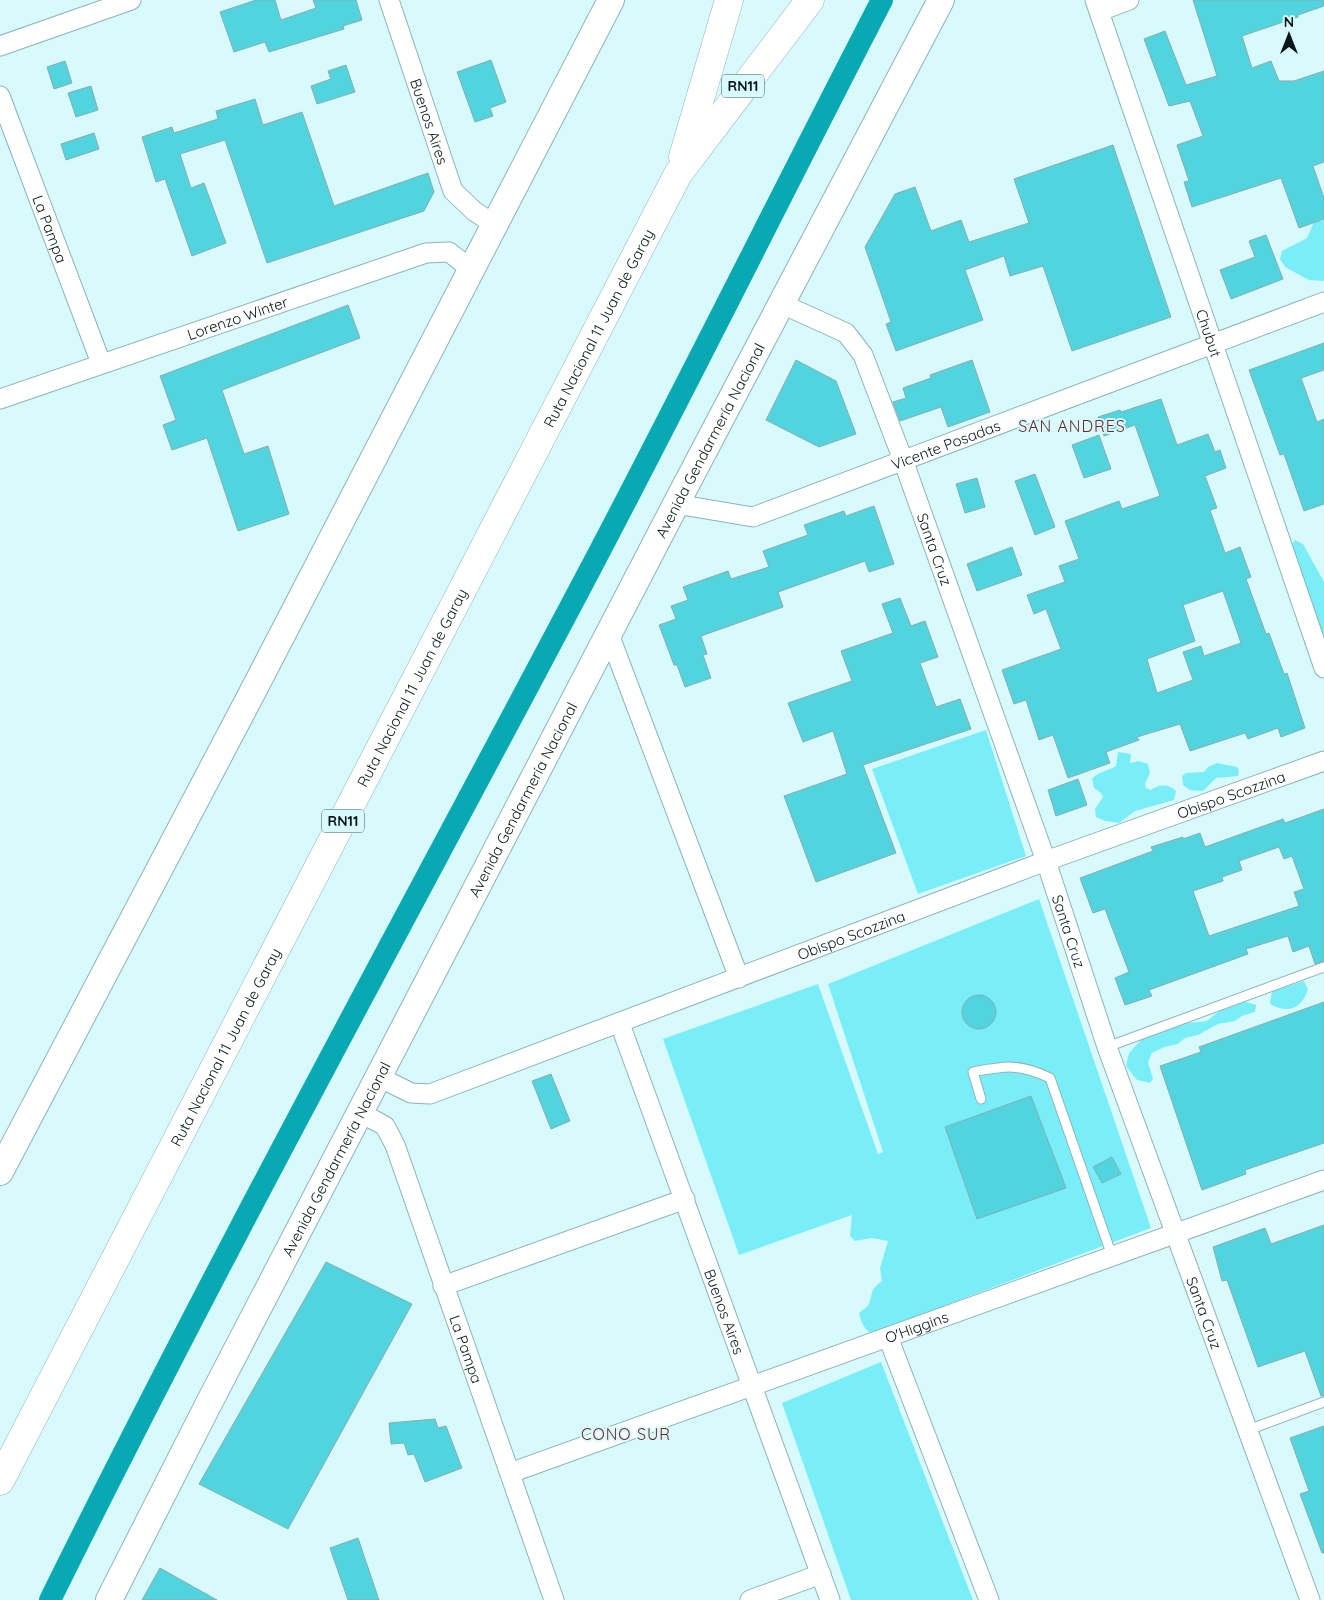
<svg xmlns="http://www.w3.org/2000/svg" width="1324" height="1600" viewBox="0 0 1324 1600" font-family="Quicksand,sans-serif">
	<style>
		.green { fill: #7aeef8 }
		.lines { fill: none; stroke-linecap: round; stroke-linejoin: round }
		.canal { stroke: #09a9b4; stroke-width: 22 }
		.building { fill: #52d4df; stroke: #85adb1; fill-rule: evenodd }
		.lane-casing { stroke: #8bb4b8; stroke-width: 11 }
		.street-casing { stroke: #8bb4b8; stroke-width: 21 }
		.secondary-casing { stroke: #8bb4b8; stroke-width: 28 }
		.highway-casing { stroke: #8bb4b8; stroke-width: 29 }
		.lane { stroke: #fff; stroke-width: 9 }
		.street { stroke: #fff; stroke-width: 19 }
		.secondary { stroke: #fff; stroke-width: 26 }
		.highway { stroke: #fff; stroke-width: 28 }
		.labels { text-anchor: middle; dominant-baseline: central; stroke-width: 4; stroke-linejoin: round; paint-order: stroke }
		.shield { fill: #d8fafd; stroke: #465b5d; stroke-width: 1 }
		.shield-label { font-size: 14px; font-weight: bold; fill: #071718 }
		.street-label { font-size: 15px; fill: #071718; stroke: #d8fafd }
		.neighbourhood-label { font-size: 16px; letter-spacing: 1px; fill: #6c2627; stroke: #d8fafd }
	</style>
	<rect width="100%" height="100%" fill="#d8fafd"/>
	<path class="green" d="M1324,220v61l-15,-1 -24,-13 -5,-8 2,-8 25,-13 7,-16z
		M1295,540l8,4 21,38v58l-34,-93z
		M986,730l40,126 -108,38 -46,-125z
		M1118,752l13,2 -1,9 9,-2 9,3 2,9 -5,11 1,4 5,2c8,-6 18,-6 25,1l-2,9 -39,11 -16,12 -14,-2 -9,-4 -1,-8 8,-12 -2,-4 -7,-5 -2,-9c7,-8 16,-8 24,-13z
		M1217,763l20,4 2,4 -1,5 -22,2 -13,13 -13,-1 -7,-5 -1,-9 4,-3 18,-1 4,-5z
		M1039,899l112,329 -208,78c-12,19 -25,29 -44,38 -21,-7 -35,-7 -40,-31l9,-7c6,-13 0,-15 14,-25l-2,-13 8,-27 -16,-3 -17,3 -5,-5 2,-21 -113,40 -76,-216 155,-55 60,170 5,-2 -55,-168z
		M1304,981l4,8c-6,20 -20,25 -38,15l2,-13z
		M1244,1001l12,4 -1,7 -13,4 -7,5 -17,3 -20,11 -13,3 -7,6 -14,3 -12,6 -4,9 5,17 -3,4 -13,-3 -11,-14 3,-13 13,-14 46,-16 19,-2 11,-9z
		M881,1362l92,238h-122l-69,-197z"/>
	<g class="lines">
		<path class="canal" d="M50,1600c170,-344 355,-680 534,-1019 102,-193 198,-388 298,-581"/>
	</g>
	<path class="building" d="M256,0h19l6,20 35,-12 -3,-8h43l6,20 -19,6 1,3 -75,23 -4,-10 -31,10 -14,-40z
		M1193,0h131v6l-26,9v2l-56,19 10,32 19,-7 8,20h15l30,-10v91l-11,4 11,32v21l-25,9 -18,-50 -89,29 -8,-25 5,-1 -12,-36 26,-9 -13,-35 -21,5 -25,-67 21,-8 21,54 31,-9z
		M491,60l15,42 -16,6 3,8 -18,6 -18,-50z
		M65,61l7,22 -18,6 -7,-22z
		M346,65l9,27 -38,12 -6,-18 20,-7 -3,-8z
		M91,86l7,24 -22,7 -8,-24z
		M255,99l8,26 39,-13 32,94 94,-33 6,19 -10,19 -157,52 -42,-123 -45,14 11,34 13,-5 22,60 -34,13 -27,-77 -9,3 -14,-45 30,-10 2,6 44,-14 -2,-8z
		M94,133l5,16 -33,11 -5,-16z
		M1113,145l58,172 -99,34 -29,-85 -33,10 -6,-20 -39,14 18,50 -87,31 -10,-27 5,-2 -26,-75 30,-53 20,-7 16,44 30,-11 8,22 60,-19 -15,-44z
		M1266,235l17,44 -52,20 -11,-29 35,-13 -6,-16z
		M348,305l12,33 -138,52 22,64 24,-8 21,68 -51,17 -31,-93 -35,12 -9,-25 13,-5 -16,-44z
		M1324,343v27l-23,8 16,44 7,-3v85l-20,7 -20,-57 -4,1 -31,-85z
		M796,360l40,21 20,53 -37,13 -53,-27z
		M972,360l18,52 -42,15 -7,-20 -41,14 -7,-19 13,-4 -3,-10 28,-10 -1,-3z
		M1161,399l16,46 31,-11 7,18 5,-2 6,18 -21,8 12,32 -7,2 15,43 15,-6 11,30 -5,2 20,55 3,-1 15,41 3,-1 18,55 -24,9 -3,-9 -30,11 -3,-6 -55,18 -10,-27 -43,13 2,3 -33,12 4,11 -42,15 -15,-43 -14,5 -13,-40 -12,4 -12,-34 59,-21 -15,-40 -12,5 -7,-19 38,-13 -6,-16 20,-7 -14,-38 54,-20 3,8 38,-13 -25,-71 -31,11 -6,-19 22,-7 1,2zM1223,591l18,52 -37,13 -3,-10 -18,6 10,28 -36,13 -10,-34 48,-18 -12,-36z
		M1099,435l12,34 -27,9 -12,-33z
		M1035,474l20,53 -20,8 -20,-54z
		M977,478l8,29 -20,6 -9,-29z
		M874,506l20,58 -25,8 -4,-11 -87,31 5,15 -82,29 6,18 -4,1 8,23 -26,9 -8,-22h-3l-15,-40 17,-6 -5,-13 17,-6 -5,-13 45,-16 3,8 38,-12 -6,-16 45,-16 -4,-10 40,-14 2,5z
		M1012,547l10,28 -45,16 -10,-27z
		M900,598l11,28 14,-5 13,36 -18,6 16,44 24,-8 11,30 -108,36 33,88 -80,29 -32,-86 63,-22 -14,-43 -30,11 -15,-39 64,-22 -11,-30 52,-18 -11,-29z
		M1078,779l9,26 -31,11 -8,-26z
		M1324,809v152l-9,3 -6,-18 -16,6 -5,-16 -42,13 2,5 -99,36 3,6 -27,9 -10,-27 14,-6 -24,-63 -12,4 -13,-35 73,-27 -2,-4 32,-10v2l17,-6 5,14 78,-28 2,4zM1279,847l5,12 8,-3 12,33 -10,3 5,14 -90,30 -16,-45 30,-10 -1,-4 20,-7 -3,-9z
		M962 1012a17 17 0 1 1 34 0a17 17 0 1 1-34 0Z
		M1324,1002v141l-79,27 1,4 -44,16 -42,-124 41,-14 -2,-5z
		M551,1074l19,47 -19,8 -19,-48z
		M1031,1096l35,92 -89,31 -32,-92z
		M1112,1157l9,17 -19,9 -9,-16z
		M1324,1225v171h-3l-16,-45 -47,16 -31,-87 -5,1 -9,-34 52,-19 6,16z
		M326,1262l86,42 -124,225 -89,-45z
		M435,1419l3,9 8,-2 16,42 -37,14 -11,-28 -6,1 -4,-12 -13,1 -2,-21z
		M1324,1426v127h-2l-22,-59 9,-3 -19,-53z
		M358,1538l21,62h-31l-18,-52z
		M160,1568l57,32h-75z"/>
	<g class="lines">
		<defs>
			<path id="lane" d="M1107,1047l217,-80
				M981,1099l-8,-27c32,-6 46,-9 77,6l62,178
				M1248,1430l76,-28"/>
			<g id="street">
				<path id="s1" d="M389,0l64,191 21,20 21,14"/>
				<path id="s2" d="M1095,0l229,668"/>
				<path d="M1100,11l29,-11"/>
				<path d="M0,46l131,-46"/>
				<path id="s3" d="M0,96l101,267"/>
				<path id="s4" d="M782,304l64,29 17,22 40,105 143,401 61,186 203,553"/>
				<path id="s5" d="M0,399l426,-146 23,-1 23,18"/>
				<path id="s6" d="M676,504l77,13 571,-215"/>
				<path d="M609,634l130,344"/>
				<path id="s7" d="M620,1024l210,576"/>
				<path id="s8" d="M379,1077l32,16 19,1 616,-233 278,-100"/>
				<path id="s9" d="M361,1113l24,13 10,19 159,455"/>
				<path d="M443,1286l242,-87"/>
				<path d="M888,1337l101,263"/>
				<path id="s10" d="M510,1473l814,-293"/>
				<path d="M750,1600l71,-26"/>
			</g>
			<g id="secondary">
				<path d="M0,1172l252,-479 359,-693"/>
				<path id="s11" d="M109,1600l100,-197 467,-899 265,-504"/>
			</g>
			<g id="highway">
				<path d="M683,157l46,-157"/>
				<path id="s12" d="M0,1481l678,-1307 132,-174"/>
			</g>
		</defs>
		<use href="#lane" class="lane-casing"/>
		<use href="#street" class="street-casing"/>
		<use href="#secondary" class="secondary-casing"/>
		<use href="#highway" class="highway-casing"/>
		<use href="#lane" class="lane"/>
		<use href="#street" class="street"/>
		<use href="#secondary" class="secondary"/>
		<use href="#highway" class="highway"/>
	</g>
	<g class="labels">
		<g class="shield">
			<rect x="722" y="74.5" width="42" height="23" rx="4"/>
			<rect x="322" y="809.5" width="42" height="23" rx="4"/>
		</g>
		<g class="shield-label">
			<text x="743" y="86">RN11</text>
			<text x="343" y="821">RN11</text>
		</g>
		<g class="street-label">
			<text stroke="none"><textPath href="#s1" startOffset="128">Buenos Aires</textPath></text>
			<text stroke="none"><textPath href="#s3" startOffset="142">La Pampa</textPath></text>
			<text stroke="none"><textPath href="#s5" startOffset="251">Lorenzo Winter</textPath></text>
			<text stroke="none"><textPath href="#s12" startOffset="1299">Ruta Nacional 11 Juan de Garay</textPath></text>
			<text stroke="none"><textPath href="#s2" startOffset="352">Chubut</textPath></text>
			<text stroke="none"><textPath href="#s11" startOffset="1306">Avenida Gendarmería Nacional</textPath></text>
			<text stroke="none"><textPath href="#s6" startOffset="284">Vicente Posadas</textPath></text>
			<text stroke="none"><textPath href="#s4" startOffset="305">Santa Cruz</textPath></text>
			<text stroke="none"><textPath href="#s12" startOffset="894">Ruta Nacional 11 Juan de Garay</textPath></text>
			<text stroke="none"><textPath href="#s8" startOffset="910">Obispo Scozzina</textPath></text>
			<text stroke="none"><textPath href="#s11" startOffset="901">Avenida Gendarmería Nacional</textPath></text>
			<text stroke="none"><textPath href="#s4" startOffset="710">Santa Cruz</textPath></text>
			<text stroke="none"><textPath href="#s8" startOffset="505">Obispo Scozzina</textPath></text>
			<text stroke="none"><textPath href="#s12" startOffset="489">Ruta Nacional 11 Juan de Garay</textPath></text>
			<text stroke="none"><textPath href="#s11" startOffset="496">Avenida Gendarmería Nacional</textPath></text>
			<text stroke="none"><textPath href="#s7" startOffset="306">Buenos Aires</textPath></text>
			<text stroke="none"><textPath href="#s4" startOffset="1115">Santa Cruz</textPath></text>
			<text stroke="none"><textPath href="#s10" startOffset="432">O'Higgins</textPath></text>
			<text stroke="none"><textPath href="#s9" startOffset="265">La Pampa</textPath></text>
		</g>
		<g class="neighbourhood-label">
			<text x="1072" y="426">SAN ANDRES</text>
			<text x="626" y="1434">CONO SUR</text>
		</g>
	</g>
	<g transform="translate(1289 35)" stroke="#d8fafd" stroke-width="4" paint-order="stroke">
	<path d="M0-4L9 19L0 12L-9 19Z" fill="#071718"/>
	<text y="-8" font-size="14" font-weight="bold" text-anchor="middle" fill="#071718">N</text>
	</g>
</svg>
